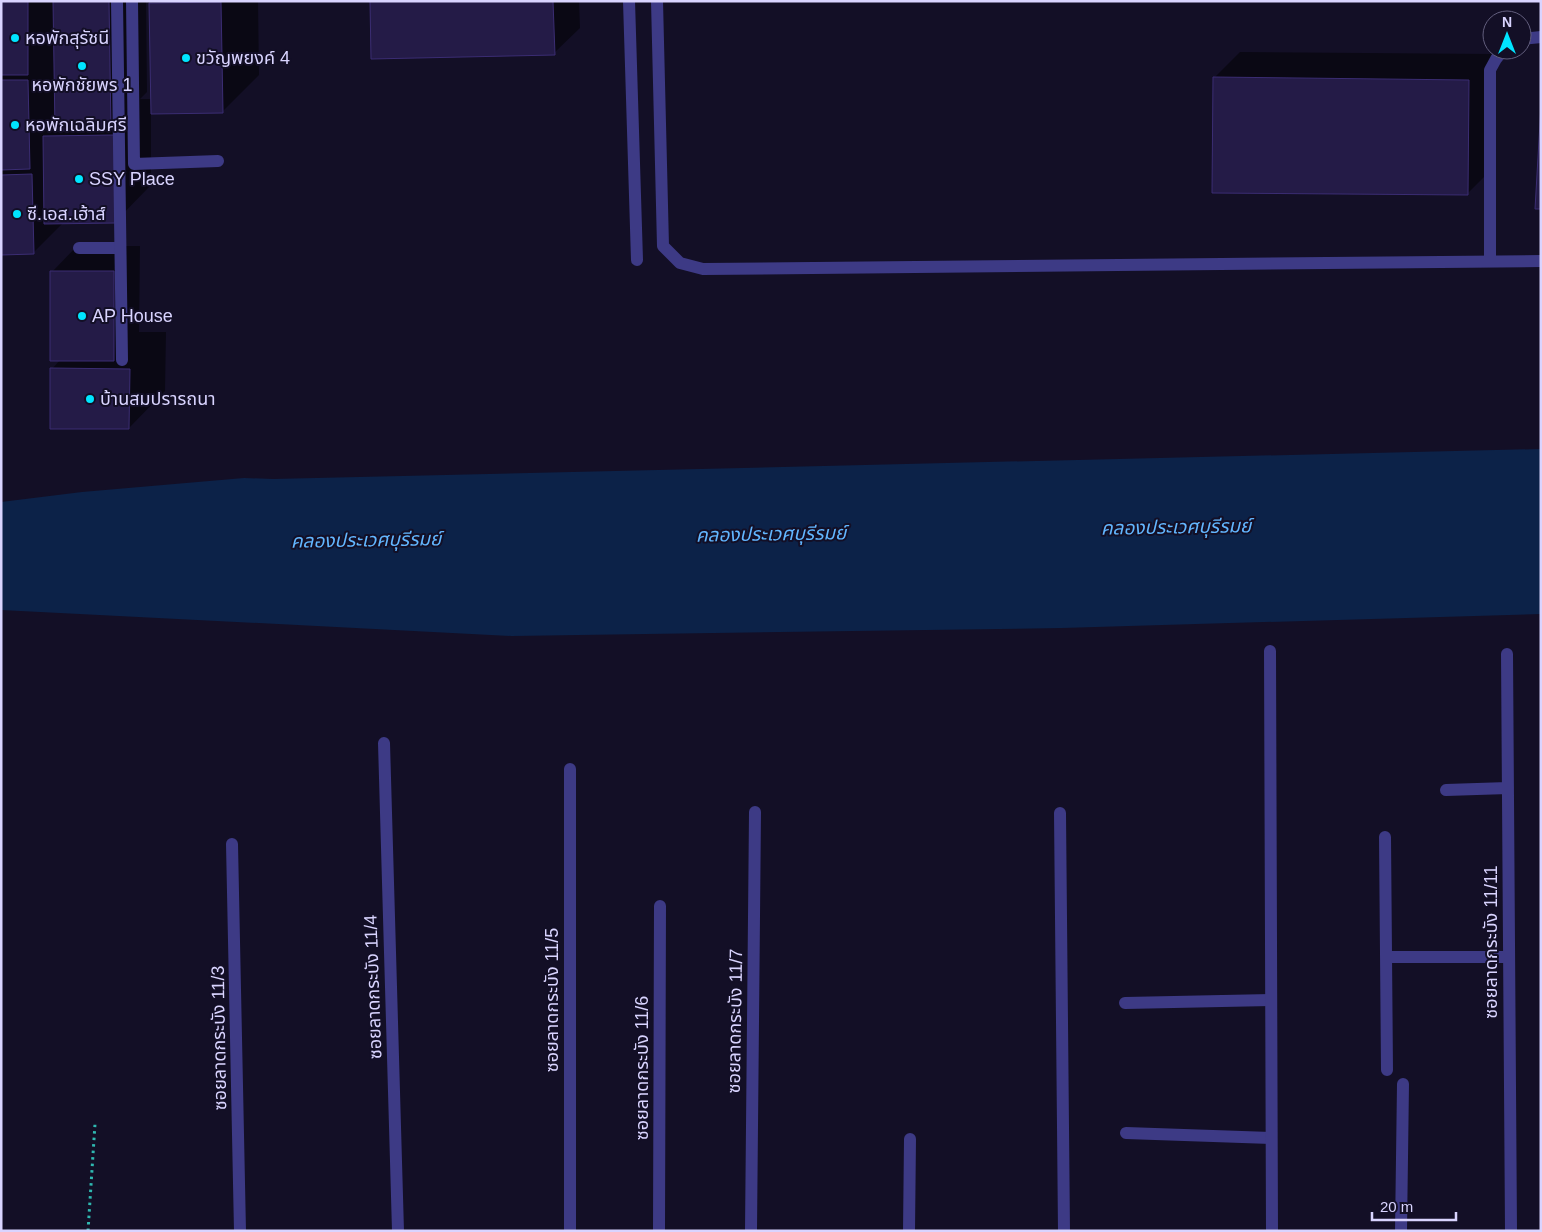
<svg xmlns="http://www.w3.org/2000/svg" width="1542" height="1232" viewBox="0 0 1542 1232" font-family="Arial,'Noto Sans Thai',sans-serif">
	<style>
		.water { fill: #0c2248 }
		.shadow { fill: #0007 }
		.building { fill: #241b47; stroke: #3b2d73 }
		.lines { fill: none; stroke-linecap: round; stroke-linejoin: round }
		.path { stroke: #2fb8b0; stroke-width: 3; stroke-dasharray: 2.5 4; stroke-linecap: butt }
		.service { stroke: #3d3a85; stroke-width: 12 }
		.minor { stroke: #3d3a85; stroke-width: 12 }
		.poi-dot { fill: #00e5ff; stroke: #130f26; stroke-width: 2 }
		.labels { text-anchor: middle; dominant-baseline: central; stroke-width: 4; stroke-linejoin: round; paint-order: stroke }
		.poi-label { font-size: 18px; fill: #d9d4ff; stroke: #130f26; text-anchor: start }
		.street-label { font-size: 18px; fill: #d9d4ff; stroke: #130f26 }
		.water-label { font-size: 19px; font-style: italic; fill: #62b6ff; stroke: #130f26 }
	</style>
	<rect width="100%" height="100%" fill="#130f26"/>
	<path class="water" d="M1541,449v165l-479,14 -550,8 -511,-26v-108l81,-10 162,-14 29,1z"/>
	<path class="shadow" d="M1,1h145l1,91 -7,7h12l-1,-95 2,-3h105l1,74 -37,37 -71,1v72l-36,37h-51l-31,31 -32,1z
		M371,1h208l1,27 -26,25z
		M1240,52l254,2 -1,114 -26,26 -253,-116z
		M77,246h63l-1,86h27l-1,59 -36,37 -77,-59 8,-9 -8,-88z"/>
	<path class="building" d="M1,1h27v74h-27z
		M53,1h56l2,129 -56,1z
		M370,1h183l2,54 -184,4z
		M221,2l2,111 -72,1 -2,-111z
		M1213,77l256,3 -1,115 -256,-2z
		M1,80h27l2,89 -29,1z
		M1541,105v104h-6z
		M114,135l1,88 -71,1 -1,-88z
		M32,174l2,80 -33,1v-80z
		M50,271h64v90h-64z
		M50,368l80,1 -1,60h-79z"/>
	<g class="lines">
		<path class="path" d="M88,1231l7,-107"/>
		<path class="service" d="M657,1l6,245 17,17 23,6 838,-8
			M1522,39l19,-2
			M79,248h41
			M1490,260v-190l6,-11 7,-9
			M1125,1003l146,-3
			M1126,1133l145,5"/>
		<path class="minor" d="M117,1l5,359
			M132,1l2,163 84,-3
			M629,1l8,259
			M1270,651l2,580
			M1507,654l4,577
			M384,743l14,488
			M570,769v462
			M1446,790l62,-2
			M1060,813l4,418
			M1385,837l2,233
			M232,844l8,387
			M1387,957h122
			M659,1231l1,-325
			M751,1231l4,-419
			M909,1231l1,-92
			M1401,1231l2,-147"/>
	</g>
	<g class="poi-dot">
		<circle cx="15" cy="38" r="5"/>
		<circle cx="186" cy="58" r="5"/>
		<circle cx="82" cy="66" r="5"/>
		<circle cx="15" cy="125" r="5"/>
		<circle cx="79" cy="179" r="5"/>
		<circle cx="17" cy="214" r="5"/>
		<circle cx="82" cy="316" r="5"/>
		<circle cx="90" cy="399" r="5"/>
	</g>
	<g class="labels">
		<g class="poi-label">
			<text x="25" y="38">หอพักสุรัชนี</text>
			<text x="196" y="58">ขวัญพยงค์ 4</text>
			<text x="82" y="85" text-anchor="middle">หอพักชัยพร 1</text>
			<text x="25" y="125">หอพักเฉลิมศรี</text>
			<text x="89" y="179">SSY Place</text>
			<text x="27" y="214">ซี.เอส.เฮ้าส์</text>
			<text x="92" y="316">AP House</text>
			<text x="100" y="399">บ้านสมปรารถนา</text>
		</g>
		<g class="street-label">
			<text transform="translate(1491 942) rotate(-90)">ซอยลาดกระบัง 11/11</text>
			<text transform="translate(373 987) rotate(-92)">ซอยลาดกระบัง 11/4</text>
			<text transform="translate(552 1000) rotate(-90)">ซอยลาดกระบัง 11/5</text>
			<text transform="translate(735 1021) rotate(-89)">ซอยลาดกระบัง 11/7</text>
			<text transform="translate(219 1038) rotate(-91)">ซอยลาดกระบัง 11/3</text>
			<text transform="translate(642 1068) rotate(-90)">ซอยลาดกระบัง 11/6</text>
		</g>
		<g class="water-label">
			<text transform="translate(1176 527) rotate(-1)">คลองประเวศบุรีรมย์</text>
			<text transform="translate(771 534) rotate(-1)">คลองประเวศบุรีรมย์</text>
			<text transform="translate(366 540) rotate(-1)">คลองประเวศบุรีรมย์</text>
		</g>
	</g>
	<rect width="1542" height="1232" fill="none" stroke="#d9d4ff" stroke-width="5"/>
	<g transform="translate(1507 35)"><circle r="24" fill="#130f26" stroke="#625e7d"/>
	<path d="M0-4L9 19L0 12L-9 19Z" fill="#00e5ff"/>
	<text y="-8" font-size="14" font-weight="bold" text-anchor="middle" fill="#d9d4ff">N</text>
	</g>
	<path d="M1372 1212v8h84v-8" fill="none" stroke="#d9d4ff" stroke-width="2.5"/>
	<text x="1380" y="1212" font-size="15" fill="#d9d4ff" stroke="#130f26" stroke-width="4" paint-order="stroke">20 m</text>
</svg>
